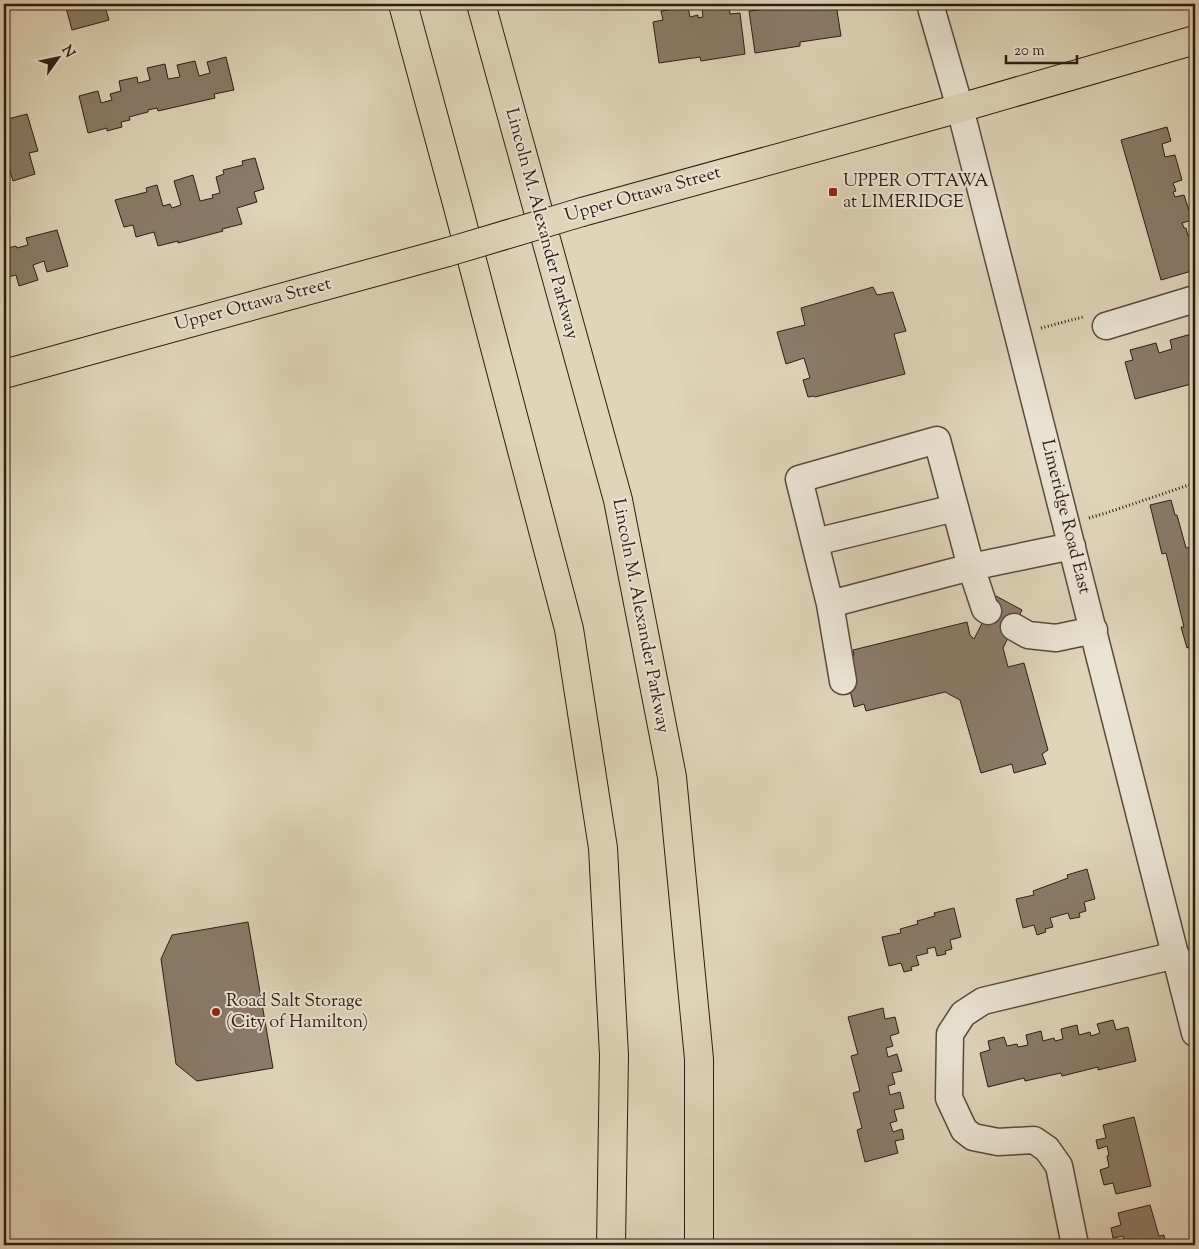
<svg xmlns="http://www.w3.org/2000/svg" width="1199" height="1249" viewBox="0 0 1199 1249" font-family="'Sorts Mill Goudy',serif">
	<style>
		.building { fill: #8b7b69; stroke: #2e1b13 }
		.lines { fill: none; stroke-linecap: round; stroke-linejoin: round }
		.minor-casing { stroke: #5a493c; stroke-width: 29 }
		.major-casing { stroke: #2e1b13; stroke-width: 30 }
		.highway-casing { stroke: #2e1b13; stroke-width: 30 }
		.path { stroke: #2e1b13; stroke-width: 3; stroke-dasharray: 1 2.5; stroke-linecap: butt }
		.minor { stroke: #ebe3d2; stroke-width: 26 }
		.major { stroke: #e0d4b9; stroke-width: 28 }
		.highway { stroke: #e0d4b9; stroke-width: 28 }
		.major-bridge-casing { stroke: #2e1b13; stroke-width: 30; stroke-linecap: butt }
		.major-bridge { stroke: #e0d4b9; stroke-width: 28 }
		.poi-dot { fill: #8f2418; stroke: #ebe3d2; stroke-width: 2 }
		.labels { text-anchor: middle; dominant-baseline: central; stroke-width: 4; stroke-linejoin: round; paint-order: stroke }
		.poi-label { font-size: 18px; fill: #2e1b13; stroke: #ebe3d2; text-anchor: start }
		.street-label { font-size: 18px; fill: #2e1b13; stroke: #ebe3d2 }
	</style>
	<rect width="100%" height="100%" fill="#e0d4b9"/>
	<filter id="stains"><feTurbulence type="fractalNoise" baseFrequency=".004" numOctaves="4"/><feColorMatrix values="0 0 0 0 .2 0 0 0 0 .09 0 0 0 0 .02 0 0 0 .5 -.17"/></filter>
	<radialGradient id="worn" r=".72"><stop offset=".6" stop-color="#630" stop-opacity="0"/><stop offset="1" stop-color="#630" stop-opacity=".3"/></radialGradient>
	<path class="building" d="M65,4h39l5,16 -37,10z
		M758,4h28v2l5,-1v-1h45l5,32 -41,6v4l-45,7 -6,-42 10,-1z
		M729,5l1,9 10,-1 5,41 -44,7 -1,-4 -41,6 -6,-41 10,-2 -2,-9 27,-4 2,10 8,-2v3l5,-1 -1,-9z
		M226,57l8,33 -20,4 1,4 -57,13 -1,-3 -9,2v2l-19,5 1,3 -9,2 1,5 -15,4v-3l-19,5 -9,-37 19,-5 3,12 11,-3 -2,-6 11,-3 -2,-10 18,-4 1,6 12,-3 -3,-12 18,-4 3,15 12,-2 -3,-12 18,-4 4,15 11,-3 -3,-11z
		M27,114l11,37 -9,2 6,21 -22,7 -7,-22h-2v-39z
		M1167,127l4,14 -9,3 3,13 10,-2 7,25 -9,3 3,8 -3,1 2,5 9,-2 8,25 -10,3 2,5h2l2,8 7,-2v36l-34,10 -40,-140z
		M255,158l9,31 -10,3 3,10 -20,6 5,16 -20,5 1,2 -45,12v-2l-20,5 -4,-14 -18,5 -3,-12 -9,2 -9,-27 32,-8 -1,-4 11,-3 6,21 7,-2 2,4 9,-3 -7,-24 19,-6 7,26 13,-3 -1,-3 8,-2 -4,-16 8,-3 -1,-4 20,-5 -1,-4z
		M57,230l11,36 -21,6 -3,-11 -11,4 5,15 -19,6 -3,-11 -12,3v-29l12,-3 1,2 11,-3 -2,-7z
		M873,287l4,8 16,-3 13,39 -12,3 11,40 -90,23 -1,-1 -6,1 -5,-17 7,-2 -6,-20 -18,6 -9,-32 28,-7 -4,-17z
		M1195,333v50l-60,16 -10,-37 8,-2 -3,-10 26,-7 3,10 13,-4 -2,-9z
		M1171,500l4,15h2l9,33 6,-1 3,11v105h-2l-3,-16 -3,1 -6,-21h3l-18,-74 -4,1 -12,-49z
		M996,596l26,14 -19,38 5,19 16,-4 24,87 -6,4 4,10 -32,9 -2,-9 -31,9 -21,-73 -15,-8 -79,19 -2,-7 -10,3 -12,-49 12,-3 -1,-5 114,-28 3,13 4,4z
		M1087,869l8,30 -11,3 2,9 -7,2 1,4 -10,2 -2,-6 -18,5 3,9 -8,2 1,3 -9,3 -3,-10 -11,3 -7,-29 18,-4 -1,-4 35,-13 -1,-3z
		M954,908l7,29 -11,3 2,9 -7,2 1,3 -9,2 -2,-9 -8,2 1,4 -12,3 3,9 -8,2 1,3 -8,2 -3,-9 -12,3 -7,-29 19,-4 -1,-4 18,-5 -1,-3 18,-5 -1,-3z
		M248,922l25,146 -76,13 -21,-17 -15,-105 11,-24z
		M883,1008l2,11 10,-2 4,16 -9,3 3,10 -7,2 2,9 9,-3 5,17 -10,2 3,11 -7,2 2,9 10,-3 4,16 -10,2 3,11 -7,2 3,9 9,-3 2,10 -9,2 3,12 -33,9 -8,-32 5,-2 -9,-35 7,-2 -9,-35 7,-2 -10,-37z
		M1113,1020l3,10 12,-3 8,34 -38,9v-3l-36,9 -1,-3 -36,8 -1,-3 -36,9 -8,-34 10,-3 -2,-9 16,-4 3,9 10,-2 1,3 10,-2 -2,-10 15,-4 2,10 11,-3 1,3 8,-2 -2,-10 16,-4 2,10 11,-3 1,4 9,-3 -3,-9z
		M1134,1117l17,69 -35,8 -3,-11 -9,2 -4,-15 9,-3 -2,-11 2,-1 -2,-9 -9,3 -2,-9 10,-2 -3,-13z
		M1150,1205l9,31 5,-1 2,10h-41l-2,-9 -10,2 -2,-10 10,-3 -3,-12z"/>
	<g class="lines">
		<defs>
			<path id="minor" d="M930,4l30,104 58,227 177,698
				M1106,326l89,-27
				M815,542l140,-34
				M830,604l141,-37 14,42 3,2
				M1014,627l14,8 28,3 38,-8
				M843,681l-13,-77 -31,-125 138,-39 34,127 101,-21
				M1075,1245l-16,-79 -12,-17 -13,-9 -36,2 -25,-5 -9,-7 -15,-32 1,-64 13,-20 20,-13 193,-46"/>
			<path id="major" d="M582,212l378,-104 235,-68
				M4,374l444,-122"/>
			<path id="highway" d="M403,4l55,203 111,422 34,219 11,207 -3,190
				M481,4l137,496 54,277 27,282v186"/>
		</defs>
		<use href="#minor" class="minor-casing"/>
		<use href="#major" class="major-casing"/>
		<use href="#highway" class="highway-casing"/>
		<path class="path" d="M1041,328l42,-11
			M1089,518l17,-5 89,-30"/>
		<use href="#minor" class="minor"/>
		<use href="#major" class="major"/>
		<use href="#highway" class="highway"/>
		<defs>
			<path id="major-bridge" d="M448,252l134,-40"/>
		</defs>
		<use href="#major-bridge" class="major-bridge-casing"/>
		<use href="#major-bridge" class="major-bridge"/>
	</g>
	<g class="poi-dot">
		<rect x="828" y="187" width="10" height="10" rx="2.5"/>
		<circle cx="216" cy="1012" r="5"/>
	</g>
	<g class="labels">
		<g class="poi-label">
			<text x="843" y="182">UPPER OTTAWA<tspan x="843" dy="21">at LIMERIDGE</tspan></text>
			<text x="226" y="1002">Road Salt Storage<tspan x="226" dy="21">(City of Hamilton)</tspan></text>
		</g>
		<g class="street-label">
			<text transform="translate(643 195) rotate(-16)">Upper Ottawa Street</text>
			<text transform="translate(541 224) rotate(75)">Lincoln M. Alexander Parkway</text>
			<text transform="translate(253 305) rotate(-15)">Upper Ottawa Street</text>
			<text transform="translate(1065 517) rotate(76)">Limeridge Road East</text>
			<text transform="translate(640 616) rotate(79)">Lincoln M. Alexander Parkway</text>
		</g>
	</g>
	<rect width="1199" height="1249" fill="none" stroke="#e0d4b9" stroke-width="20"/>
	<rect x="5" y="5" width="1189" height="1239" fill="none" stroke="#2e1b13" stroke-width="2.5"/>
	<rect x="10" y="10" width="1179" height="1229" fill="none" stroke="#2e1b13"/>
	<g transform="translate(58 58) rotate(57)" stroke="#ebe3d2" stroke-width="4" paint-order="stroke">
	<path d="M0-4L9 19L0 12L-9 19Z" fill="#2e1b13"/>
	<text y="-8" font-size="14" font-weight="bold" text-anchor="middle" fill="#2e1b13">N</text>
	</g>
	<path d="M1006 55v8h71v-8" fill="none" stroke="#2e1b13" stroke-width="2.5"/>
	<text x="1014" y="55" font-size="15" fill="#2e1b13" stroke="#ebe3d2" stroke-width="4" paint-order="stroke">20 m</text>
	<rect width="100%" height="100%" filter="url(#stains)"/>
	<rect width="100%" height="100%" fill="url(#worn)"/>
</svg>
